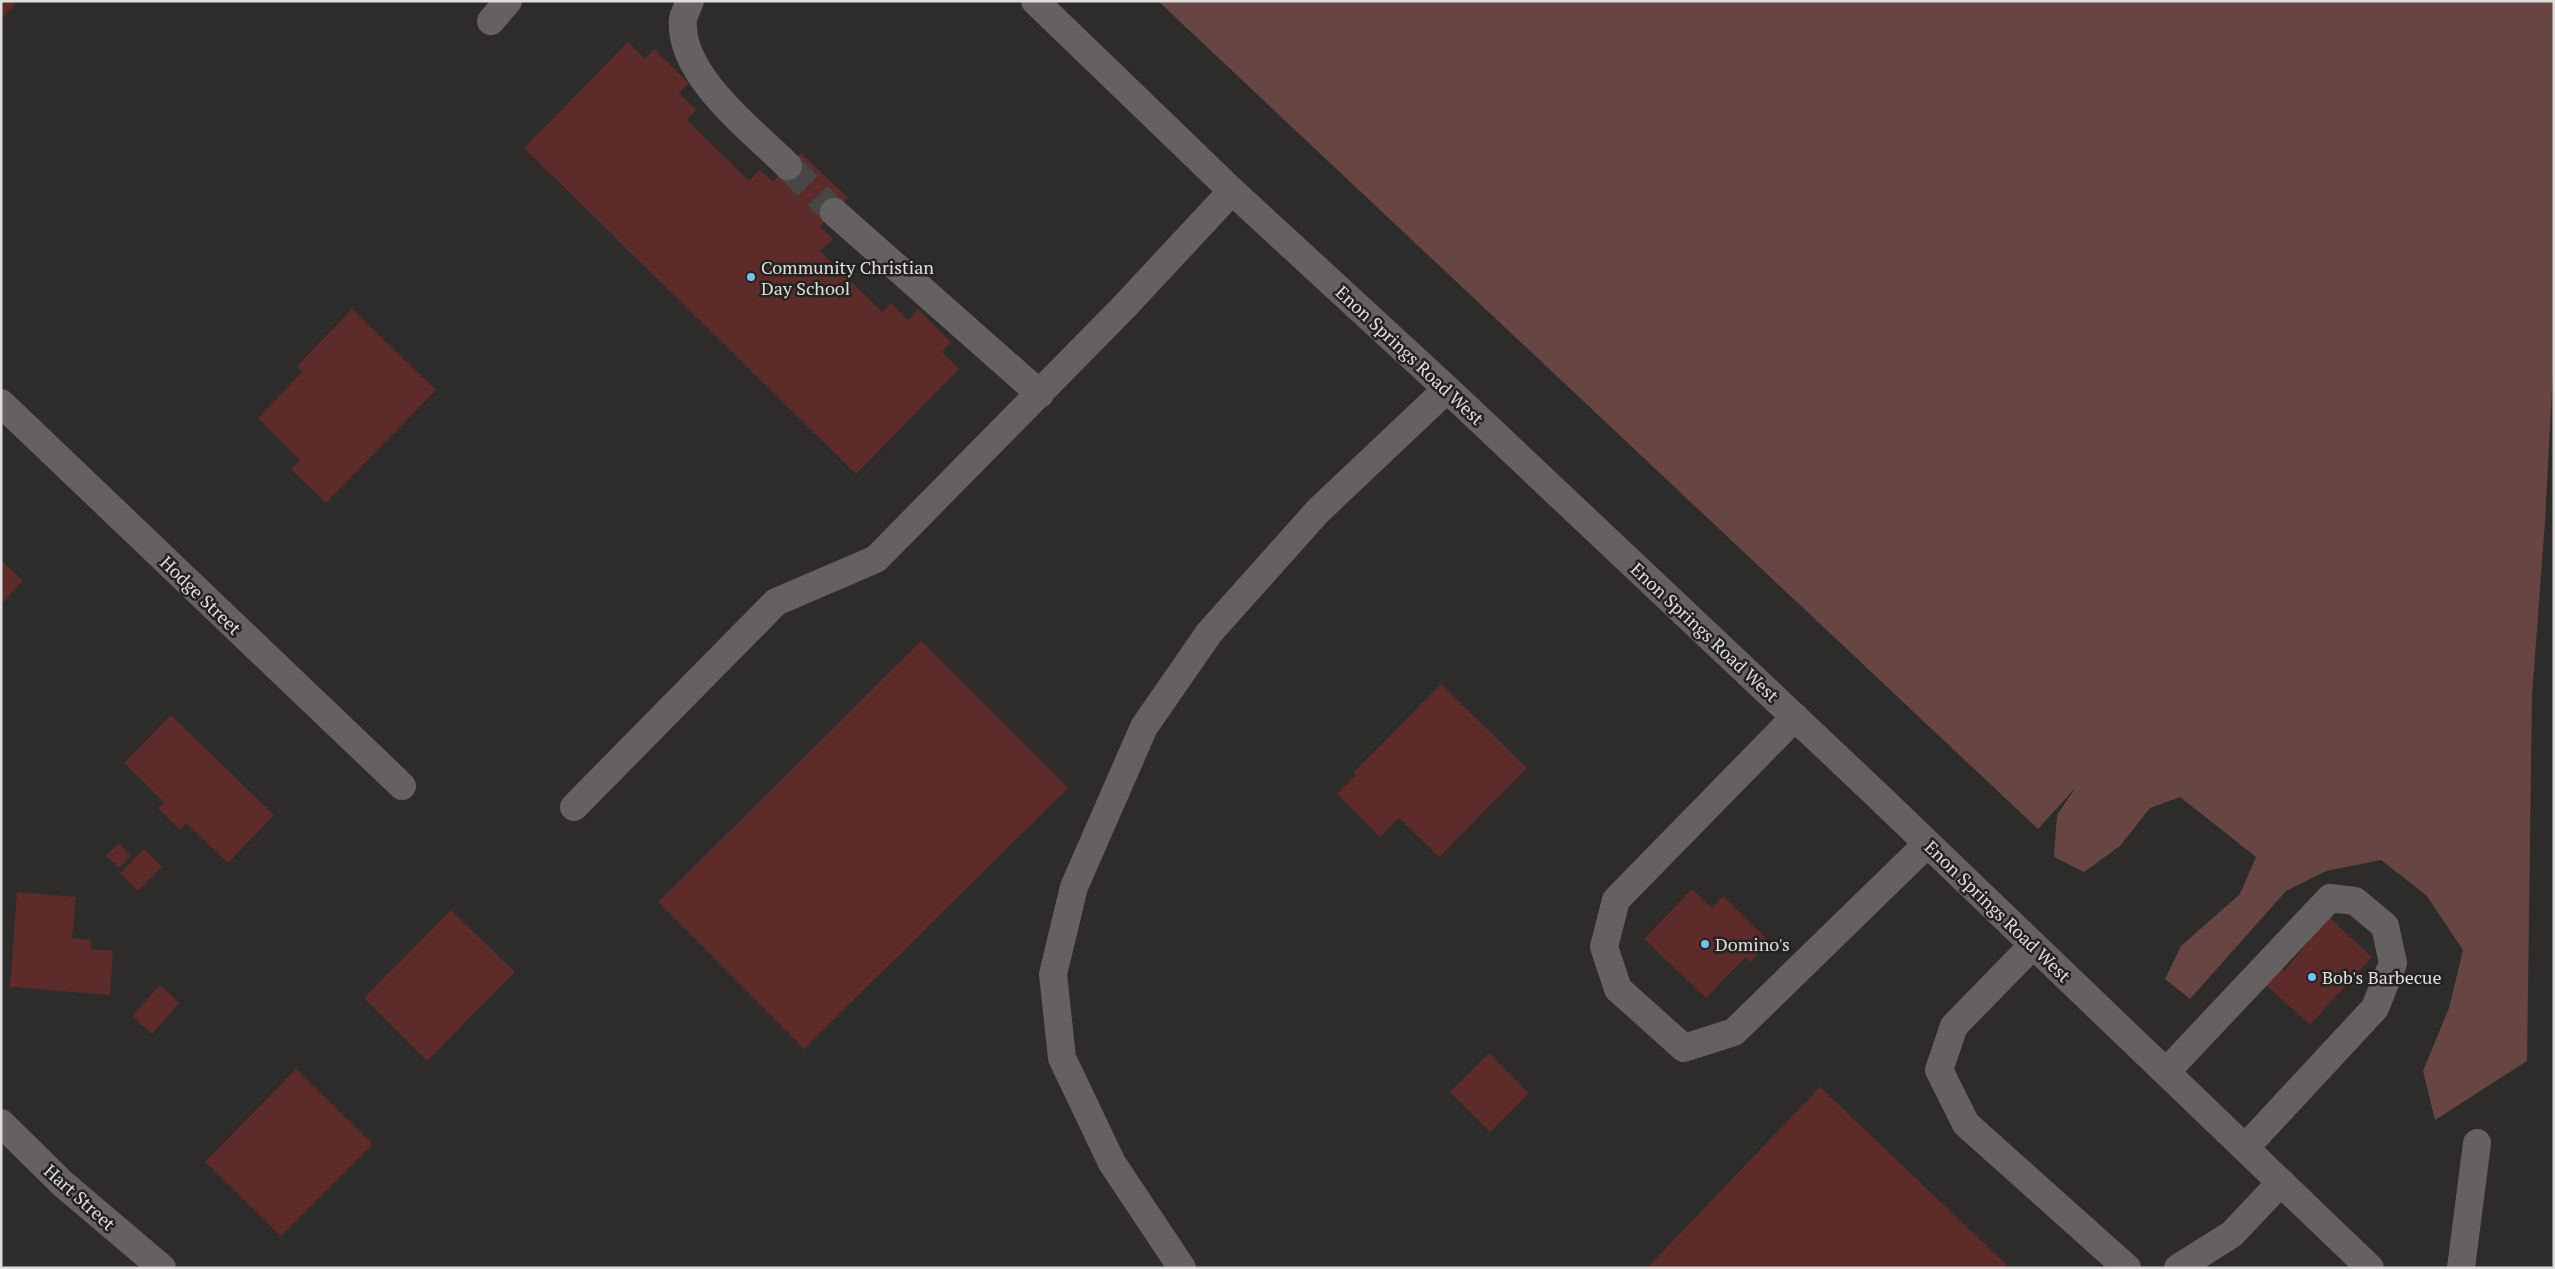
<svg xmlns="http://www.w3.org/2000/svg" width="2555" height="1269" viewBox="0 0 2555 1269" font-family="'PT Serif',serif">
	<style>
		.green { fill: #674543 }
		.building { fill: #5d2b29 }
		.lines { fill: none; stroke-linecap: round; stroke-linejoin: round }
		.minor-tunnel { stroke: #494646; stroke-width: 28; stroke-dasharray: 28 14; stroke-linecap: butt }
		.minor { stroke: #646160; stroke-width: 28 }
		.poi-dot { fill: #73c1f5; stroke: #242121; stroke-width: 2 }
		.labels { text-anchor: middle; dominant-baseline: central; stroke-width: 5; stroke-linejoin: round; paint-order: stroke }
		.poi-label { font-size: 18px; fill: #e0dedd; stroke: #242121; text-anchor: start }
		.street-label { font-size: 18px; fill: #e0dedd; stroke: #242121 }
	</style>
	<rect width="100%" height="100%" fill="#2e2b2b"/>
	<path class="green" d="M1158,1h1396v350l-9,170 -13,175 -5,365 -92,59 -12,-49 26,-63 14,-58 -37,-55 -45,-35 -55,11 -40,20 -96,108 -25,-20 16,-33 59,-52 16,-37 -76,-60 -30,11 -30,38 -36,26 -30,-15 3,-42 19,-28 -38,42z"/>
	<path class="building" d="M1,1h17l-17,18z
		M628,42l17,17 9,-10 35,34 -10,10 17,17 -9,10 62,61 11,-11 13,11 28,-28 47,45 -28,28 13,13 -13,12 62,61 9,-9 17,17 10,-11 33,33 -9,10 17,17 -103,105 -332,-326z
		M352,309l84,81 -110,113 -35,-34 9,-9 -42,-42 44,-46 -5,-6z
		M1,560l22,21 -22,23z
		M921,641l147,147 -264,261 -146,-147z
		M1441,684l86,84 -88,89 -40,-39 -19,19 -43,-43 19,-19 -2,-3z
		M171,715l103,100 -46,48 -42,-40 -6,7 -22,-22 6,-6 -40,-39z
		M119,843l12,13 -12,12 -13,-12z
		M144,849l18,18 -24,24 -18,-18z
		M1692,889l20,19 11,-12 43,42 -10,10 4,4 -10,10 -4,-5 -40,41 -62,-59z
		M17,892l59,5 -4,41 19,2v9l22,2 -3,44 -100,-8z
		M451,910l64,62 -88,89 -63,-63z
		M2329,917l43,40 -62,68 -45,-41 15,-17 4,4z
		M160,985l19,18 -27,31 -20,-18z
		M1489,1053l40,40 -39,39 -40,-40z
		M296,1069l77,75 -92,92 -76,-74z
		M1820,1087l186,177 -3,4h-356z"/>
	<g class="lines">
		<path class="minor-tunnel" d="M788,166l46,46"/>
		<path class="minor" d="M690,1c-2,6 -6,13 -7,18 -5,56 69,111 105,147
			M1035,1l197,190 215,198 428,404 495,475
			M491,21l17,-20
			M834,212l206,182
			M1,403l401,383
			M1795,717l-179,183 -12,47 14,42 66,59 50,-16 193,-188
			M574,807l202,-205 100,-43 247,-251 109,-117
			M2033,945l-79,81 -15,44 27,54 161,144
			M2166,1072l164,-174 25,3 30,25 8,37 -18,45 -130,140
			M1,1123l62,61 99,84
			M1182,1268l-70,-105 -50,-105 -9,-84 21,-87 70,-160 65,-94 109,-122 129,-122
			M2178,1268l54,-34 49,-52
			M2461,1268l16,-125"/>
	</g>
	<g class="poi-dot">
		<circle cx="751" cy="277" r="5"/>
		<circle cx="1705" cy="944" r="5"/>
		<circle cx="2312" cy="977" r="5"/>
	</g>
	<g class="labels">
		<g class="poi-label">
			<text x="761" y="267">Community Christian<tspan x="761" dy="21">Day School</tspan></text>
			<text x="1715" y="944">Domino's</text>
			<text x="2322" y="977">Bob's Barbecue</text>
		</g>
		<g class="street-label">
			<text transform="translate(1410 355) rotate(43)">Enon Springs Road West</text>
			<text transform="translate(201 595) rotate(44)">Hodge Street</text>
			<text transform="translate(1705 632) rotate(43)">Enon Springs Road West</text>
			<text transform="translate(1998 911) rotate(44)">Enon Springs Road West</text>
			<text transform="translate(80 1197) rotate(42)">Hart Street</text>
		</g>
	</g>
	<rect width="2555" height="1269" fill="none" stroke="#e0dedd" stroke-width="5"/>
</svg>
